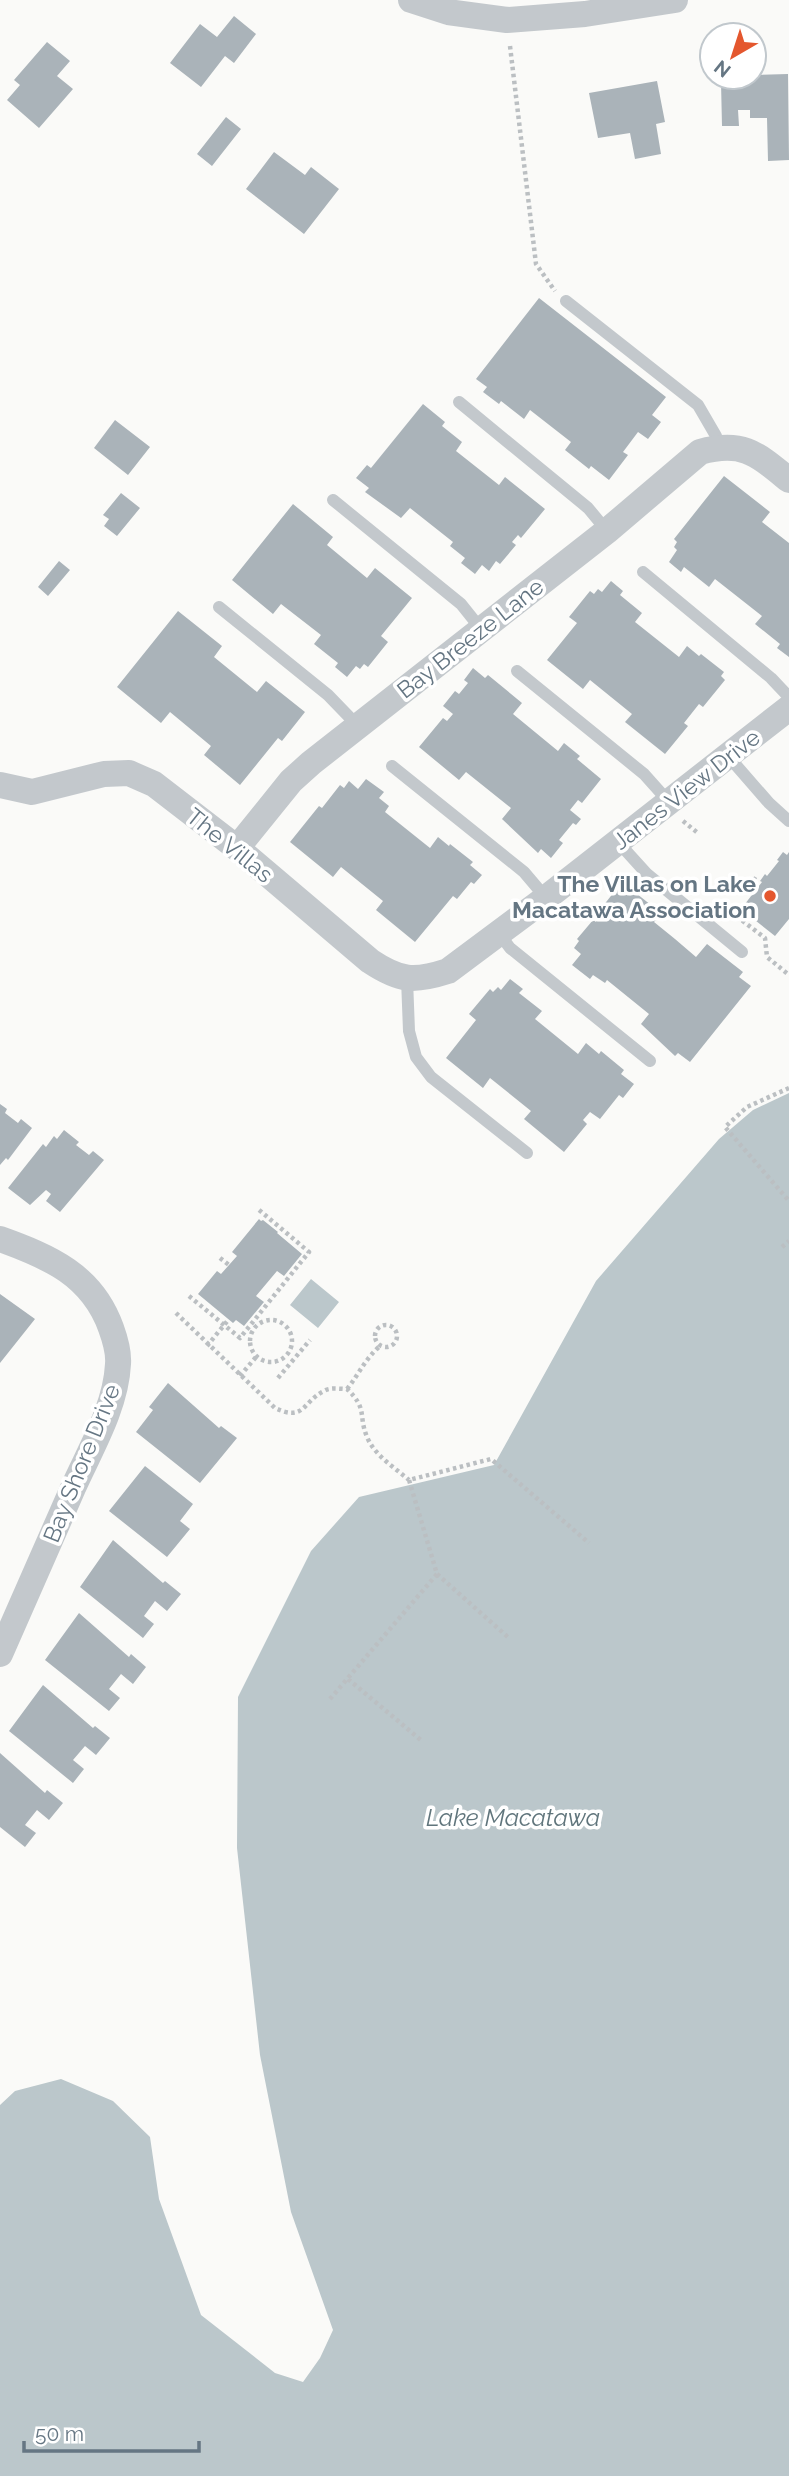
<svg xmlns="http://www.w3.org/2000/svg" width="789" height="2476" viewBox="0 0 789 2476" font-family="Raleway,sans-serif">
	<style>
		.water { fill: #bbc7cb }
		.building { fill: #aab3b9 }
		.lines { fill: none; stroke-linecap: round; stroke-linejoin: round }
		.path { stroke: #bbbfc2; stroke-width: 4.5; stroke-dasharray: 3.5 3.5; stroke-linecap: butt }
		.lane { stroke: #c3c8cc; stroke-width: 12 }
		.street { stroke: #c3c8cc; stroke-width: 26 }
		.poi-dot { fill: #e4572e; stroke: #fff; stroke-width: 2.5 }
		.labels { text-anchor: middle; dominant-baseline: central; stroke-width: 7; stroke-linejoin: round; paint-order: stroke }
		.street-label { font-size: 23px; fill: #657683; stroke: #fff }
		.poi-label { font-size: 23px; font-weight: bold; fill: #657683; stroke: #fff; text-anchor: end }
		.water-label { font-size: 24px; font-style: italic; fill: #60757c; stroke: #fff }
	</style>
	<rect width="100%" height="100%" fill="#fafaf8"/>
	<path class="water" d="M789,1093v1383h-789v-371l15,-14 46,-12 52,22 37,36 9,62 42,116 74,58 28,9 17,-24 13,-28 -42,-118 -31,-157 -23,-207 1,-151 73,-146 48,-54 135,-32 102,-184 123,-142 34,-29z
		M311,1279l28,23 -21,26 -28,-23z"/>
	<path class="building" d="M234,16l22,18 -22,29 -9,-7 -24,31 -31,-24 30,-39 17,13z
		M47,42l23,19 -13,15 16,13 -34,39 -32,-28 13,-15 -6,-5z
		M788,74l1,86 -21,1 -1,-43h-17v-8h-12l1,16h-17l-1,-44 31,-1 2,-6z
		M657,81l8,41 -9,2 5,30 -26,5 -5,-26 -32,5 -9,-45z
		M226,117l15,12 -29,37 -15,-12z
		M274,152l31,23 6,-8 28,22 -35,45 -58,-45z
		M539,298l127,99 -14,18 9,7 -13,17 -10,-7 -15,20 5,3 -19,25 -18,-14 -2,3 -24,-19 6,-8 -41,-32 -6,9 -23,-18 -2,3 -16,-12 4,-5 -11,-8z
		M423,404l22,18 -3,4 20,16 -6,9 43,34 6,-8 40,32 -24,29 -3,-3 -6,7 4,3 -16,19 -4,-3 -7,10 -7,-6 -7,9 -14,-11 4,-5 -15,-12 3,-4 -43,-34 -9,10 -36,-26 4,-4 -13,-10 11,-13 4,3z
		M115,420l35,27 -22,28 -34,-27z
		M724,476l46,36 -8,10 27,21v114l-12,-9 3,-4 -25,-20 7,-8 -47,-37 -6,8 -25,-20 -3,5 -12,-10 8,-12 -3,-3 3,-5 -3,-3z
		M121,493l19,15 -23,28 -13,-10 5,-7 -6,-4z
		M293,504l40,33 -6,8 40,33 8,-10 37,30 -31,38 7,6 -20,25 -4,-3 -4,5 -4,-3 -9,11 -12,-10 3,-4 -24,-19 7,-9 -40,-31 -8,10 -41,-34z
		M59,561l11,9 -22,26 -10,-9z
		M611,581l12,10 -3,4 22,18 -7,9 44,35 8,-11 12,10 2,-2 23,18 -3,4 4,4 -22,27 -4,-3 -15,19 4,3 -23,28 -40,-32 7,-8 -42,-34 -7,9 -36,-29 30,-37 -8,-6 21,-26 4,3 4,-5 4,3z
		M178,611l44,35 -8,11 43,35 9,-11 39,31 -23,29 -4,-3 -38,47 -36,-30 7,-9 -41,-34 -9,11 -44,-36z
		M473,668l12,10 3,-3 34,28 -9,11 45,37 6,-8 16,13 -3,3 24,20 -19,24 -4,-3 -8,10 11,9 -5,6 -3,-2 -14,17 4,3 -12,15 -10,-9 -3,4 -36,-34 9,-11 -45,-36 -7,8 -40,-33 24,-29 4,3 6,-7 -10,-8 12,-15 4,3 9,-11 -4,-3z
		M366,779l18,13 -5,6 10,8 -4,6 45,36 8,-11 11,9 1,-2 23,18 -3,3 12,10 -8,9 -3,-2 -14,17 -4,-3 -38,46 -39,-32 7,-9 -42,-34 -8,10 -43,-35 29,-36 3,2 18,-23 4,3 5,-7 9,8z
		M783,852l4,3 2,-3v67l-14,17 -34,-27 21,-27 -2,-1 5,-7 2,2 12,-15 -2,-1z
		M622,882l39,31 -7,9 21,17 21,18 11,-13 36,28 -4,5 12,9 -61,76 -12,-9 -3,3 -34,-32 8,-10 -42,-34 -2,3 -12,-8 -3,4 -18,-14 9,-11 -7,-6 5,-7 -2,-2 16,-19 3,2 6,-9 -3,-2z
		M510,979l13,10 -4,4 23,18 -7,8 43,35 8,-11 13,11 2,-3 23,19 -3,4 13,10 -11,14 -4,-3 -19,24 -10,-7 -7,8 4,4 -23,28 -40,-33 7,-8 -41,-33 -7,10 -37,-30 30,-38 -7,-6 21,-25 3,3 5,-5 3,3z
		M0,1104l7,5 -2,4 13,10 3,-4 11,9 -24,32 -2,-2 -6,7z
		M64,1130l15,12 -3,3 13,10 4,-4 11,9 -44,52 -14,-11 5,-7 -5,-4 -16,15 -22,-17 35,-44 3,3 8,-11 3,3z
		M259,1219l2,2 2,-1 15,12 -1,1 25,21 -18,22 -7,-5 -21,25 8,6 -20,24 -8,-6 -3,3 -35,-29 19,-23 4,3 16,-18 -5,-4z
		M0,1294l35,25 -35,44z
		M168,1383l51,45 2,-2 16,12 -37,45 -64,-51 17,-22 -4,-3z
		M145,1466l48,38 -13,17 10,8 -23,28 -58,-46z
		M113,1540l50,43 2,-2 16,13 -14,17 -12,-10 -11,15 10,8 -11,14 -63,-51z
		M79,1613l50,44 2,-3 15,13 -13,17 -12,-10 -12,15 11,9 -11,13 -64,-51z
		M43,1685l50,43 2,-2 15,12 -14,17 -11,-9 -12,14 11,9 -11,14 -64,-52z
		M0,1753l45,40 2,-3 16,13 -14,17 -12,-10 -12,15 11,8 -11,14 -25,-20z"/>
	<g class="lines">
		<path class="path" d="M510,46l26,218 19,27
			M683,821l16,13
			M753,878l3,2
			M731,912l34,26 2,19 22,18
			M789,1088l-42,19 -22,20 64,74
			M782,1247l7,-6
			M220,1258l9,7
			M189,1296l51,42 69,-86 -50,-42
			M176,1313l99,95c30,14 27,-6 49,-17 6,-4 15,-2 23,-2 21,20 11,26 20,48 8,19 27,30 42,43
			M250 1341a21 21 0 1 1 42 0a21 21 0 1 1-42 0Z
			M375 1336a11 11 0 1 1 22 0a11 11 0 1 1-22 0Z
			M207,1346l22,-27
			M240,1376l16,-19
			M278,1378l32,-38
			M347,1389c12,-15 18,-30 33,-43
			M437,1574l73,65
			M348,1679l74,62
			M330,1699l107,-125 -28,-94 82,-21 98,84"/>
		<path class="lane" d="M566,301l132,104 18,31 3,11
			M459,402l129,106 19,23
			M333,500l128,104 20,25
			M643,572l128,106 18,19
			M219,607l109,88 29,30
			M517,671l127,103 25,28
			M728,756l41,47 20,18
			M392,766l132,106 22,26
			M618,842l29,32 95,78
			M499,933l11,15 140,113
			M407,979l2,52 7,26 15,20 96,76"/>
		<path class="street" d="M411,0l37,12 59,8 78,-6 90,-14
			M0,785l32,7 72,-18 25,-1 25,11 83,64 133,113c30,20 44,21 78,10l98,-73 243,-190
			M237,848l54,-67 20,-18 296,-232 93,-79c43,-12 57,2 89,28
			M0,1239c50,18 92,36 111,89 4,11 8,24 7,36 -2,43 -28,86 -45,124 -24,55 -49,111 -73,166"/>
	</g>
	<circle class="poi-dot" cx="770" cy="896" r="7"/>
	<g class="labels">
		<g class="street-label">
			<text transform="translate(470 638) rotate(-38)">Bay Breeze Lane</text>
			<text transform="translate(686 789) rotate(-38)">Janes View Drive</text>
			<text transform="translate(230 845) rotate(39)">The Villas</text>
			<text transform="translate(81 1463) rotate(-68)">Bay Shore Drive</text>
		</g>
		<g class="poi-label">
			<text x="756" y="883">The Villas on Lake<tspan x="756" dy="26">Macatawa Association</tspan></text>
		</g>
		<g class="water-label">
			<text x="513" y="1817">Lake Macatawa</text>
		</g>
	</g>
	<g transform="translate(733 56) rotate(219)"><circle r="33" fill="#ffffff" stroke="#c1c8cd" stroke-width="2"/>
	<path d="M0-5L12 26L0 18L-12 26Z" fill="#e4572e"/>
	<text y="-10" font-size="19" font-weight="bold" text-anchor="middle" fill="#657683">N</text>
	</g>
	<path d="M24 2441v10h175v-10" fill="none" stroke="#657683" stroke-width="3.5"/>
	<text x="35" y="2441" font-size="21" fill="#657683" stroke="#ffffff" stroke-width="5" paint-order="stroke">50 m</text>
</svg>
